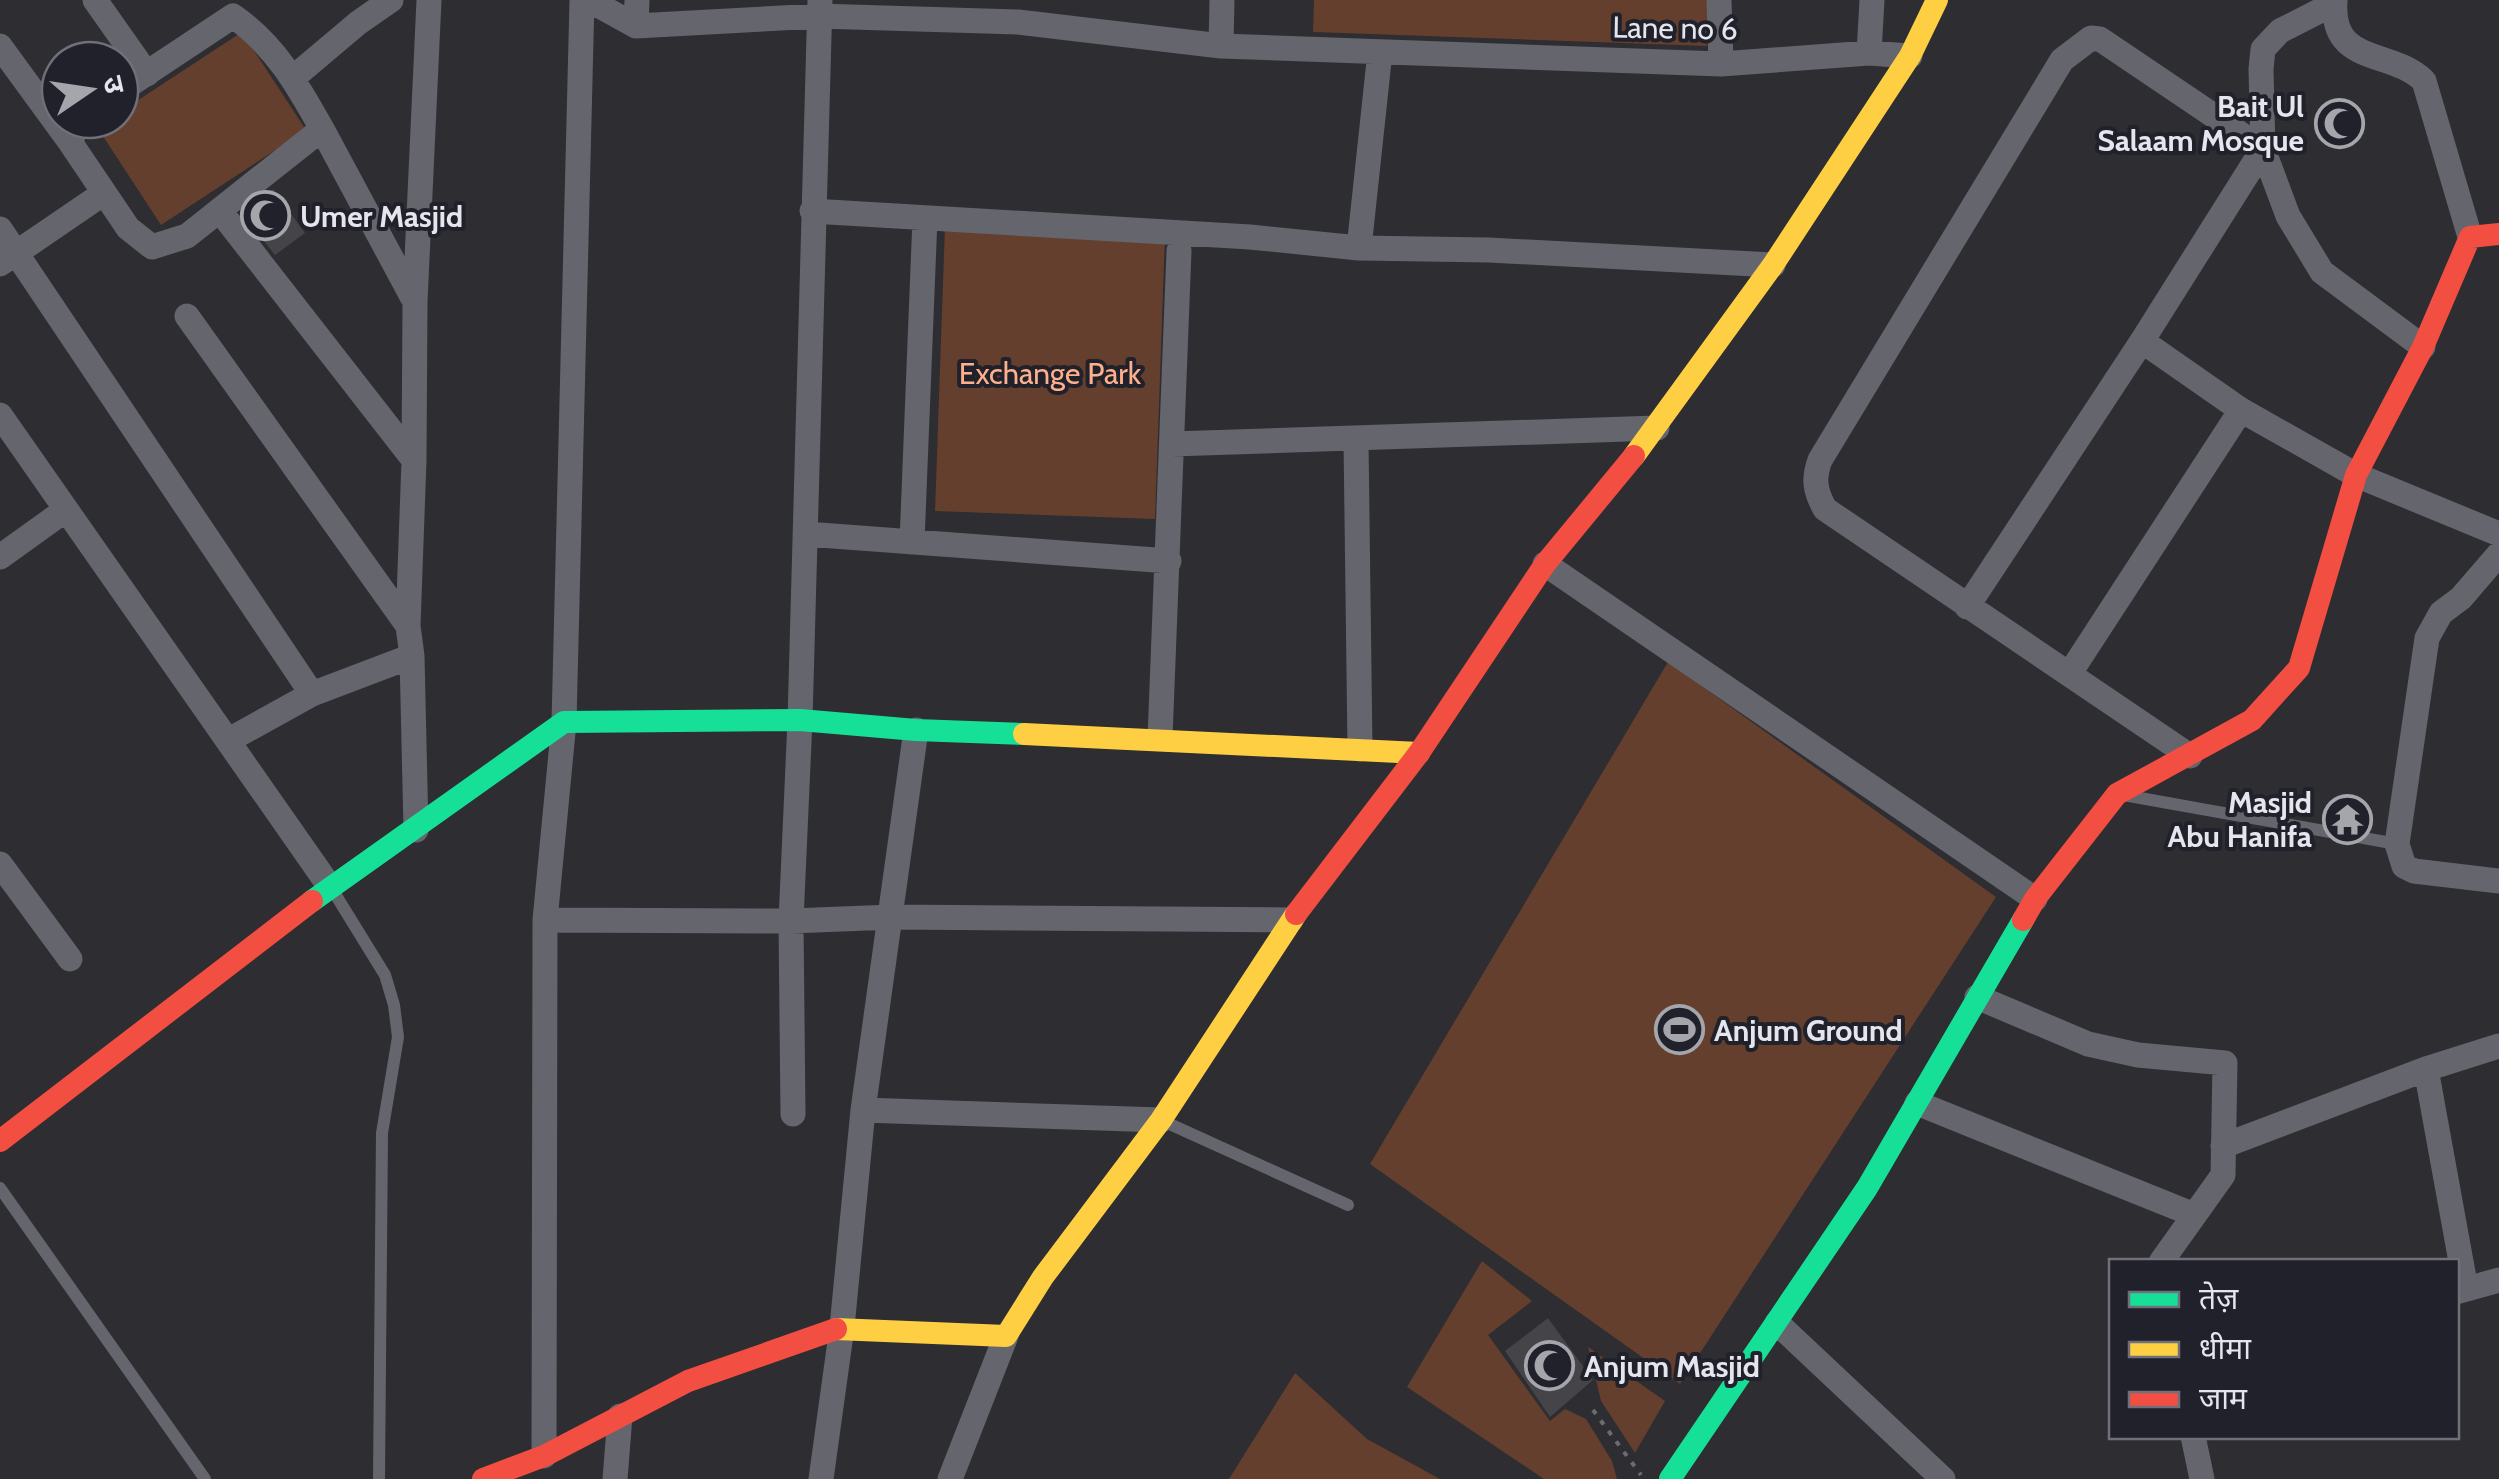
<svg xmlns="http://www.w3.org/2000/svg" width="2499" height="1479" viewBox="0 0 2499 1479" font-family="Cabin,'Noto Sans Devanagari',sans-serif">
	<style>
		.green { fill: #643f2e }
		.building { fill: #444449 }
		.lines { fill: none; stroke-linecap: round; stroke-linejoin: round }
		.path { stroke: #6b6b71; stroke-width: 4; stroke-dasharray: 5 8; stroke-linecap: butt }
		.lane { stroke: #64656d; stroke-width: 12 }
		.street { stroke: #64656d; stroke-width: 25 }
		.fast { stroke: #16e098; stroke-width: 22 }
		.slow { stroke: #ffcf43; stroke-width: 22 }
		.jam { stroke: #f24e42; stroke-width: 22 }
		.labels { text-anchor: middle; dominant-baseline: central; stroke-width: 8; stroke-linejoin: round; paint-order: stroke }
		.street-label { font-size: 30px; fill: #e5e6ed; stroke: #20212b }
		.poi-label { font-size: 30px; font-weight: bold; fill: #e5e6ed; stroke: #20212b; text-anchor: start }
		.park-label { font-size: 30px; fill: #fdb08b; stroke: #20212b }
	</style>
	<rect width="100%" height="100%" fill="#2d2d32"/>
	<path class="green" d="M1314,0h395l-2,46 -394,-14z
		M242,32l64,98 -145,95 -64,-98 11,-7h12v-8z
		M945,226l220,9 -10,284 -220,-8z
		M1668,662l328,235 -316,487 -310,-220z
		M1482,1261l50,40 -44,34 62,86 15,-12 21,10 26,42 5,18h-73l-137,-92z
		M1588,1347l77,54 -30,52 -34,-52z
		M1295,1373l72,66 73,40h-211z"/>
	<path class="building" d="M273,189l32,44 -30,22 -33,-42z
		M1548,1318l45,62 -43,37 -45,-66z"/>
	<g class="lines">
		<path class="path" d="M1593,1410l48,65"/>
		<path class="lane" d="M2129,796l268,48
			M332,889l53,86 9,30 4,32 -16,96 -3,346
			M1163,1121l185,84
			M0,1188l205,291"/>
		<path class="street" d="M95,0l52,74
			M589,0l47,26 182,-10 200,6 203,24 500,18 148,-11 41,3
			M1719,0l2,64
			M2335,0c-5,67 56,48 89,81l46,156
			M636,26l1,-26
			M0,46l70,96
			M1221,46l1,-46
			M1869,53l3,-53
			M294,77l64,-54 33,-23
			M80,120l-10,22 58,86 24,19 35,-11 135,-107c-24,-43 -47,-84 -89,-113l-113,75
			M322,129l93,173
			M220,211l194,249
			M812,211l438,26 109,11 130,2 284,15
			M0,229l312,465
			M1359,248l21,-196
			M0,264l104,-71
			M187,316l221,310
			M2142,341l99,69 115,65 143,59
			M0,415l330,472
			M1356,440l4,309
			M1172,444l485,-16
			M806,534l363,27
			M912,542l13,-324
			M2499,554l-38,44 -20,15 -14,25 -30,206 7,22 10,5 85,10
			M0,557l64,-46
			M1545,564l490,335
			M1967,607l175,-266 121,-192 -2,-80 2,-20 17,-18 55,-28
			M2070,673l171,-263
			M1160,738l19,-487
			M229,740l83,-46 100,-38
			M2190,756l-365,-247c-10,-18 -12,-30 -5,-49l242,-400 29,-22 9,1 163,110 25,67 34,56 101,75
			M416,830l-4,-174 -4,-30 6,-166 1,-158 14,-302
			M0,864l70,95
			M545,920l246,1 101,-4 399,3
			M1977,997l111,47 50,11 87,8 -2,112 -62,87
			M2426,1069l40,220
			M1917,1103l275,111
			M863,1110l298,10
			M793,1114l-2,-193 9,-201 20,-720
			M2223,1146l203,-77 73,-23
			M2456,1292l43,-12
			M1777,1323l166,156
			M2193,1436l9,43
			M544,1456l1,-536 19,-198 18,-722
			M615,1479l5,-63
			M821,1479l21,-152 21,-217 53,-380
			M950,1479l56,-143"/>
		<path class="fast" d="M312,901l252,-179 236,-2 116,10 108,4
			M1670,1479l197,-291 156,-268"/>
		<path class="slow" d="M1634,456l139,-191 137,-209 27,-56
			M1024,734l395,19
			M836,1329l170,7 37,-59 118,-157 135,-206"/>
		<path class="jam" d="M1296,914l123,-161 126,-189 89,-108
			M2023,920l12,-21 82,-105 135,-74 47,-52 57,-193 67,-128 47,-110 29,-3
			M0,1141l312,-240
			M483,1479l61,-23 144,-75 148,-52"/>
	</g>
	<defs>
		<symbol id="mosque-ring" viewBox="-11 -11 22 22"><circle r="9.5" fill="#20212b" stroke="#a5a5ac" stroke-width="1.5"/><path d="M3.5-4.9A6 6 0 1 0 3.5 4.9A5 5 0 1 1 3.5-4.9Z" fill="#a5a5ac"/></symbol>
		<symbol id="temple-ring" viewBox="-11 -11 22 22"><circle r="9.5" fill="#20212b" stroke="#a5a5ac" stroke-width="1.5"/><path d="M0-6L5-2H3V0L6.5 2.5H4V6H1.5V3h-3V6H-4V2.5H-6.5L-3 0V-2H-5Z" fill="#a5a5ac"/></symbol>
		<symbol id="stadium-ring" viewBox="-11 -11 22 22"><circle r="9.5" fill="#20212b" stroke="#a5a5ac" stroke-width="1.5"/><path d="M0-5a6.5 5 0 1 0 0 10a6.5 5 0 1 0 0-10ZM-3.5-1.8h7v3.6h-7Z" fill="#a5a5ac"/></symbol>
	</defs>
	<g fill-rule="evenodd">
		<use href="#mosque-ring" x="2312" y="96" width="55" height="55"/>
		<use href="#mosque-ring" x="238" y="188" width="55" height="55"/>
		<use href="#temple-ring" x="2320" y="792" width="55" height="55"/>
		<use href="#stadium-ring" x="1652" y="1002" width="55" height="55"/>
		<use href="#mosque-ring" x="1522" y="1338" width="55" height="55"/>
	</g>
	<g class="labels">
		<g class="street-label">
			<text transform="translate(1675 28) rotate(1)">Lane no 6</text>
		</g>
		<g class="poi-label">
			<text x="2304" y="106" text-anchor="end">Bait Ul<tspan x="2304" dy="34">Salaam Mosque</tspan></text>
			<text x="300" y="216">Umer Masjid</text>
			<text x="2312" y="802" text-anchor="end">Masjid<tspan x="2312" dy="34">Abu Hanifa</tspan></text>
			<text x="1714" y="1030">Anjum Ground</text>
			<text x="1584" y="1366">Anjum Masjid</text>
		</g>
		<g class="park-label">
			<text x="1050" y="373">Exchange Park</text>
		</g>
	</g>
	<rect x="2109" y="1259" width="350" height="180" fill="#20212b" stroke="#6f7079" stroke-width="2.5"/>
	<rect x="2129" y="1292" width="50" height="15" fill="#16e098" stroke="#6f7079" stroke-width="2.5"/>
	<text x="2199" y="1309" font-size="30" fill="#e5e6ed">तेज़</text>
	<rect x="2129" y="1342" width="50" height="15" fill="#ffcf43" stroke="#6f7079" stroke-width="2.5"/>
	<text x="2199" y="1359" font-size="30" fill="#e5e6ed">धीमा</text>
	<rect x="2129" y="1392" width="50" height="15" fill="#f24e42" stroke="#6f7079" stroke-width="2.5"/>
	<text x="2199" y="1409" font-size="30" fill="#e5e6ed">जाम</text>
	<g transform="translate(90 90) rotate(77)"><circle r="48" fill="#20212b" stroke="#6f7079" stroke-width="2.5"/>
	<path d="M0-8L18 38L0 25L-18 38Z" fill="#a5a5ac"/>
	<text y="-15" font-size="28" font-weight="bold" text-anchor="middle" fill="#e5e6ed">उ</text>
	</g>
</svg>
